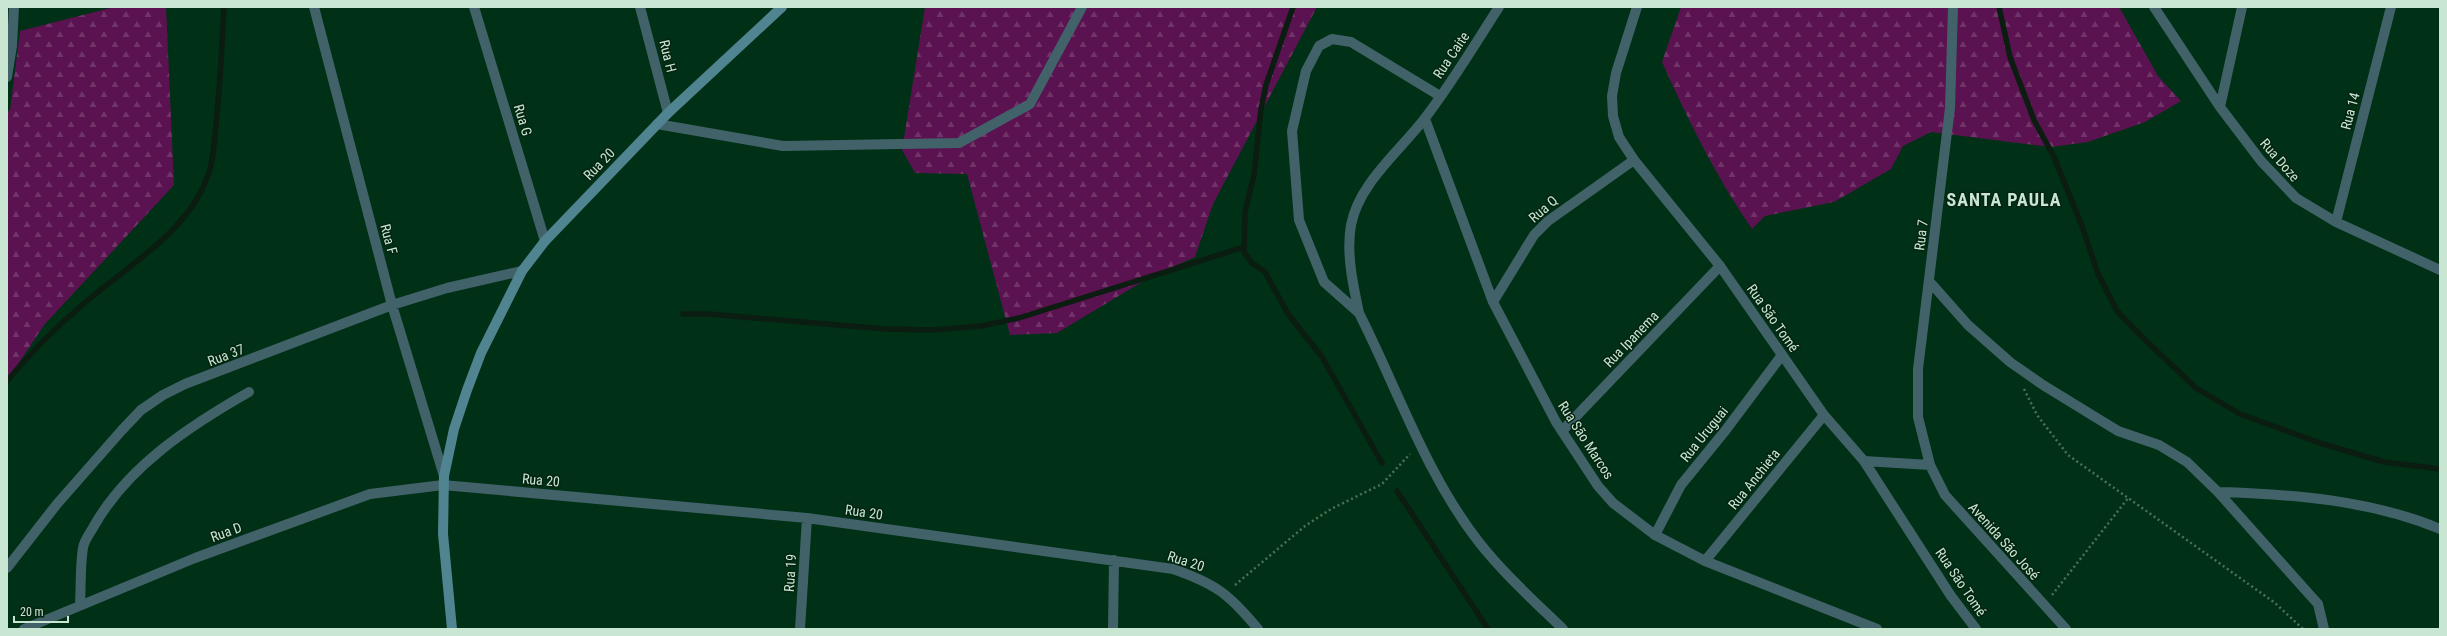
<svg xmlns="http://www.w3.org/2000/svg" width="2447" height="636" viewBox="0 0 2447 636" font-family="'Roboto Condensed',sans-serif">
	<style>
		.forest { fill: url(#forest-firs) }
		.lines { fill: none; stroke-linecap: round; stroke-linejoin: round }
		.stream { stroke: #0b1c11; stroke-width: 5.5 }
		.path { stroke: #4a735b; stroke-width: 2.5; stroke-dasharray: 2 3; stroke-linecap: butt }
		.lane { stroke: #42626a; stroke-width: 10 }
		.street { stroke: #42626a; stroke-width: 10 }
		.secondary { stroke: #4f8490; stroke-width: 10 }
		.labels { text-anchor: middle; dominant-baseline: central; stroke-width: 3; stroke-linejoin: round; paint-order: stroke }
		.street-label { font-size: 14px; fill: #c8e6d1; stroke: #042411 }
		.district-label { font-size: 18px; font-weight: bold; letter-spacing: 1px; fill: #c8e6d1; stroke: #042411 }
	</style>
	<defs>
		<pattern id="forest-firs" width="22" height="20" patternUnits="userSpaceOnUse"><rect width="22" height="20" fill="#5a1250"/><path d="M5 1l3.5 6h-7zM16 11l3.5 6h-7z" fill="#703468"/></pattern>
	</defs>
	<rect width="100%" height="100%" fill="#003016"/>
	<path class="forest" d="M114,7h52l8,178 -130,140 -37,56v-269l3,-2 10,-79z
		M925,7h392l-104,197 -18,53 -43,19 -95,57 -47,2 -43,-161 -52,-1 -13,-23z
		M1681,7h438l39,69 23,25 -36,21 -57,20 -37,5 -120,-15 -28,14 -12,23 -57,33 -69,14 -13,13c-36,-52 -64,-109 -90,-167z"/>
	<g class="lines">
		<path class="stream" d="M1293,7l-27,78 -5,24 -7,66 -9,37 -1,40 8,11 13,9 23,42 34,43 60,106
			M1999,7l11,50 24,63 20,37 28,69 16,48 19,37 25,26 54,51 44,26 80,29 64,19 56,7
			M683,314h26l177,15 46,1 49,-4 38,-8 225,-71
			M7,381c23,-28 47,-52 74,-75 42,-37 106,-73 126,-128 7,-17 7,-36 9,-53 4,-40 6,-79 8,-118
			M1397,491l91,138"/>
		<path class="path" d="M2024,389l13,26 31,40 207,148 28,26
			M1235,585l70,-59 26,-17 51,-25 28,-30
			M2052,595l77,-98"/>
		<path class="lane" d="M1499,7c-24,37 -47,76 -74,111 -25,33 -66,65 -74,107 -5,28 2,60 8,88 38,75 67,161 119,228 25,32 56,60 85,88
			M1359,313l-35,-31 -25,-62 -7,-89 14,-60 13,-25 13,-7 19,3 89,54
			M1562,431l158,-165
			M1655,535l26,-50 44,-54 57,-76"/>
		<path class="street" d="M314,7l78,298 52,171
			M474,7l71,234
			M640,7l28,106
			M1637,7l-21,66 -4,23 1,20 6,21 15,23 86,106 104,149 40,46 87,135 25,33
			M1953,7l-3,101 -32,261v48l12,48 15,30 121,134
			M2154,7l66,100 41,54 35,37 40,24 104,48
			M7,77l5,-31 2,-39
			M2220,107l22,-100
			M1425,119l68,183 63,120 42,64 15,17 42,32 50,26 172,68
			M657,124l126,22 176,-3 71,-39 52,-97
			M2336,222l55,-215
			M1929,281l39,44 42,37 33,23 75,46 41,14 28,17 31,30 100,112 6,25
			M1493,302l41,-67 14,-14 86,-61
			M1864,461l66,4
			M2218,492c74,2 153,8 222,37
			M1705,561l119,-146
			M7,568l50,-64 65,-74 19,-20 22,-15 22,-11 207,-79 55,-17 75,-17
			M80,605c1,-18 0,-39 3,-57 1,-8 8,-16 11,-22 34,-60 97,-101 155,-134
			M24,629l171,-71 175,-64 73,-9 364,33 366,51c43,15 56,25 85,60
			M800,629l7,-111
			M1113,629l1,-69"/>
		<path class="secondary" d="M452,629l-9,-95 1,-58 10,-47 13,-39 14,-37 41,-82 23,-30 123,-128 114,-106"/>
	</g>
	<g class="labels">
		<g class="street-label">
			<text transform="translate(1451 55) rotate(-56)">Rua Caite</text>
			<text transform="translate(668 56) rotate(76)">Rua H</text>
			<text transform="translate(2350 111) rotate(-75)">Rua 14</text>
			<text transform="translate(523 120) rotate(73)">Rua G</text>
			<text transform="translate(2280 160) rotate(49)">Rua Doze</text>
			<text transform="translate(599 164) rotate(-46)">Rua 20</text>
			<text transform="translate(1543 209) rotate(-41)">Rua Q</text>
			<text transform="translate(1921 235) rotate(-83)">Rua 7</text>
			<text transform="translate(389 239) rotate(75)">Rua F</text>
			<text transform="translate(1773 318) rotate(55)">Rua São Tomé</text>
			<text transform="translate(1631 339) rotate(-46)">Rua Ipanema</text>
			<text transform="translate(226 355) rotate(-21)">Rua 37</text>
			<text transform="translate(1704 434) rotate(-51)">Rua Uruguai</text>
			<text transform="translate(1586 440) rotate(57)">Rua São Marcos</text>
			<text transform="translate(1754 479) rotate(-51)">Rua Anchieta</text>
			<text transform="translate(541 480) rotate(5)">Rua 20</text>
			<text transform="translate(864 512) rotate(8)">Rua 20</text>
			<text transform="translate(226 532) rotate(-20)">Rua D</text>
			<text transform="translate(2004 541) rotate(48)">Avenida São José</text>
			<text transform="translate(1186 561) rotate(18)">Rua 20</text>
			<text transform="translate(790 573) rotate(-86)">Rua 19</text>
			<text transform="translate(1961 582) rotate(56)">Rua São Tomé</text>
		</g>
		<g class="district-label">
			<text x="2004" y="199">SANTA PAULA</text>
		</g>
	</g>
	<rect width="2447" height="636" fill="none" stroke="#c8e6d1" stroke-width="16"/>
	<path d="M14 616v6h54v-6" fill="none" stroke="#c8e6d1" stroke-width="2"/>
	<text x="20" y="616" font-size="12" fill="#c8e6d1" stroke="#042411" stroke-width="3" paint-order="stroke">20 m</text>
</svg>
